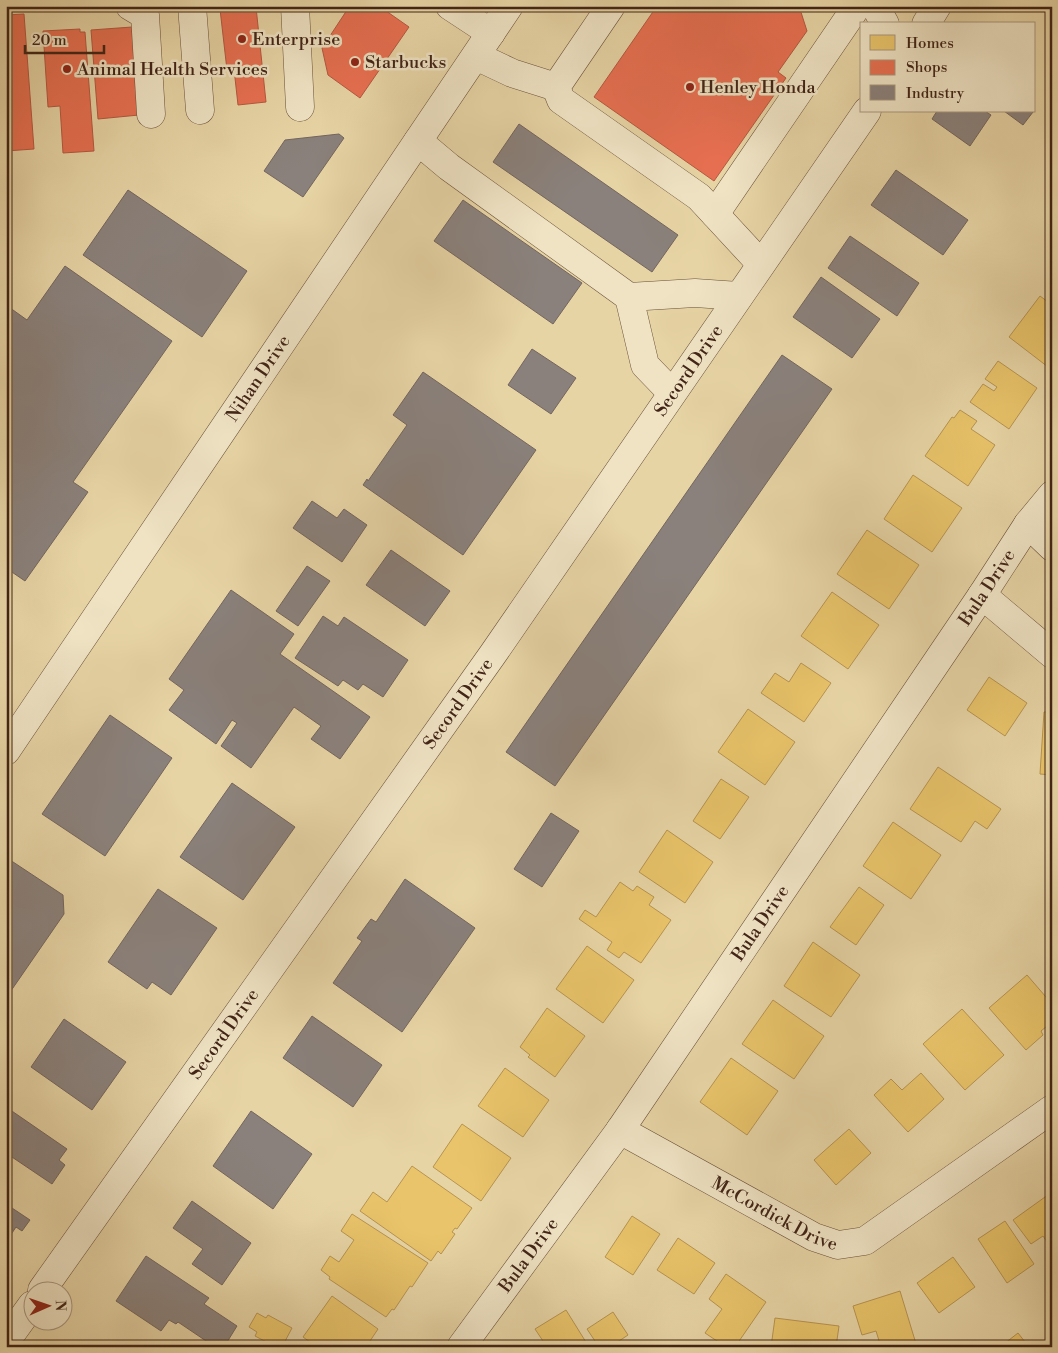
<svg xmlns="http://www.w3.org/2000/svg" width="1058" height="1353" viewBox="0 0 1058 1353" font-family="'Libre Bodoni',serif">
	<style>
		.homes { fill: #e9c46a; stroke: #b79451 }
		.shops { fill: #e76f51; stroke: #b55840 }
		.industry { fill: #8a817c; stroke: #74655e }
		.lines { fill: none; stroke-linecap: round; stroke-linejoin: round }
		.minor-casing { stroke: #6a503a; stroke-width: 29 }
		.minor { stroke: #efe3c4; stroke-width: 28 }
		.poi-dot { fill: #8f2418; stroke: #efe3c4; stroke-width: 2 }
		.labels { text-anchor: middle; dominant-baseline: central; stroke-width: 5; stroke-linejoin: round; paint-order: stroke }
		.poi-label { font-size: 18px; fill: #412417; stroke: #efe3c4; text-anchor: start }
		.street-label { font-size: 18px; fill: #412417; stroke: #efe3c4 }
	</style>
	<rect width="100%" height="100%" fill="#e7d4a5"/>
	<filter id="stains"><feTurbulence type="fractalNoise" baseFrequency=".004" numOctaves="4"/><feColorMatrix values="0 0 0 0 .2 0 0 0 0 .09 0 0 0 0 .02 0 0 0 .5 -.17"/></filter>
	<radialGradient id="worn" r=".72"><stop offset=".6" stop-color="#630" stop-opacity="0"/><stop offset="1" stop-color="#630" stop-opacity=".3"/></radialGradient>
	<path class="homes" d="M1040,296l12,9v65l-43,-33z
		M998,361l39,27 -28,41 -39,-27 13,-18 11,7 3,-4 -12,-8z
		M960,410l17,11 -6,8 24,16 -27,41 -43,-30 27,-39 2,1z
		M913,475l49,33 -30,44 -48,-33z
		M867,530l52,35 -30,44 -52,-35z
		M832,592l47,33 -31,44 -47,-33z
		M801,663l30,20 -27,39 -43,-29 14,-20 14,9z
		M989,677l38,26 -22,33 -38,-26z
		M748,709l47,33 -30,43 -47,-33z
		M1044,712h8v63l-12,-1z
		M938,767l63,42 -14,20 -12,-8 -14,21 -51,-33z
		M721,779l28,18 -29,42 -27,-18z
		M893,822l48,33 -30,44 -48,-33z
		M667,830l46,32 -28,41 -46,-31z
		M620,882l13,9 4,-5 17,11 -5,8 22,15 -30,43 -17,-11 -5,6 -12,-8 5,-8 -33,-23 6,-9 11,7z
		M859,887l25,18 -28,40 -26,-18z
		M813,942l47,33 -29,42 -47,-31z
		M587,946l47,34 -31,43 -47,-34z
		M1027,975l25,29v18l-11,9 2,4 -17,15 -37,-42z
		M773,1000l51,36 -30,43 -52,-35z
		M547,1008l38,28 -30,41 -27,-20 2,-2 -10,-8z
		M962,1009l42,46 -39,35 -42,-46z
		M731,1058l47,33 -31,44 -47,-33z
		M505,1068l44,32 -26,37 -45,-31z
		M921,1073l23,26 -36,33 -34,-37 17,-16 11,11z
		M462,1124l49,34 -30,43 -48,-34z
		M849,1129l22,24 -35,32 -22,-25z
		M412,1166l60,42 -15,21 -2,-1 -3,4 3,2 -14,20 -3,-3 -7,10 -71,-50 13,-19 14,10z
		M1052,1192v57l-9,-13 -12,8 -18,-24z
		M352,1214l76,49 -16,24 -2,-1 -16,24 -2,-1 -6,8 -57,-38 1,-2 -9,-7 9,-14 9,6 15,-22 -13,-9z
		M632,1216l28,18 -27,41 -28,-18z
		M1005,1221l29,43 -27,19 -29,-44z
		M678,1238l37,25 -21,31 -37,-24z
		M953,1257l22,30 -36,26 -22,-30z
		M726,1274l40,28 -31,45h-9l-21,-14 17,-24 -13,-10z
		M900,1291l17,56h-36l-5,-16 -14,4 -9,-29z
		M332,1296l46,33 -12,18h-49l-14,-10z
		M566,1310l23,37h-42l-12,-18z
		M613,1312l15,23 -18,12h-11l-12,-18z
		M257,1313l9,5 2,-3 24,13 -10,19h-6l-21,-11 2,-4 -8,-5z
		M775,1318l64,8 -3,21h-65z
		M1018,1333l11,14h-29z"/>
	<path class="shops" d="M232,6l24,1 10,95 -28,3 -4,-36 -7,1 -7,-61z
		M379,6l30,21 -49,71 -32,-23 -6,-27 27,-41z
		M657,6h142l8,25 -29,41 8,6 -72,103 -120,-84z
		M24,14l10,135 -28,2v-136z
		M132,27l7,88 -41,4 -7,-89z
		M80,29v3h5l9,119 -31,2 -3,-47 -12,1 -5,-76z"/>
	<path class="industry" d="M937,111h48l6,4 -21,31 -38,-27z
		M1004,111h27l2,1 -10,13z
		M519,124l159,111 -26,37 -159,-110z
		M339,134l5,4 -41,59 -39,-26 21,-31z
		M896,170l72,50 -25,35 -72,-50z
		M128,190l119,81 -45,66 -119,-82z
		M463,200l119,83 -29,41 -119,-83z
		M850,236l69,47 -22,33 -69,-48z
		M65,266l107,75 -99,141 15,10 -63,89 -19,-13v-263l21,15z
		M821,277l59,42 -28,39 -59,-41z
		M532,349l44,29 -25,36 -43,-29z
		M782,355l50,34 -277,397 -49,-34z
		M423,372l113,78 -73,105 -100,-70 4,-6 1,2 39,-56 -14,-10z
		M312,501l25,17 7,-9 23,16 -25,37 -49,-34z
		M391,550l59,41 -25,35 -59,-41z
		M307,566l23,15 -32,45 -22,-15z
		M231,590l63,44 -14,20 90,63 -30,42 -29,-20 10,-13 -27,-19 -43,61 -30,-22 16,-23 -5,-3 -16,24 -47,-34 15,-20 -15,-11z
		M323,616l15,10 6,-9 64,43 -25,37 -20,-13 -5,6 -15,-10 -5,6 -43,-28z
		M110,715l62,43 -67,98 -63,-42z
		M232,783l63,44 -52,73 -63,-43z
		M551,813l28,18 -37,56 -28,-18z
		M7,858l56,37 1,19 -58,84z
		M405,879l70,49 -73,104 -69,-49 29,-42 -5,-3 14,-19 5,3z
		M158,889l59,39 -46,67 -19,-13 -5,7 -39,-27z
		M312,1016l70,49 -29,42 -70,-49z
		M64,1019l62,43 -34,48 -61,-43z
		M6,1107l61,42 -8,11 6,5 -13,19 -46,-31z
		M251,1111l61,43 -39,55 -60,-43z
		M192,1201l59,42 -29,42 -30,-21 11,-15 -30,-21z
		M6,1204l24,16 -8,11 -6,-4 -10,15z
		M146,1256l63,42 -5,6 33,22 -13,21h-9l-37,-25 -2,2 -7,-4 -8,11 -45,-30z"/>
	<g class="lines">
		<defs>
			<g id="minor">
				<path d="M130,6l15,9 6,99"/>
				<path d="M192,6l8,104"/>
				<path d="M295,6l5,101"/>
				<path d="M450,6l41,27"/>
				<path d="M611,6l-55,81 5,13 138,97 62,67"/>
				<path d="M875,6l10,18"/>
				<path d="M926,24l11,-18"/>
				<path d="M476,56l36,17 44,14"/>
				<path d="M418,141l31,26 180,130 66,-4 44,3"/>
				<path d="M715,214l142,-208"/>
				<path d="M629,297l16,68 27,28"/>
				<path d="M1028,524l24,23"/>
				<path d="M982,595l70,59"/>
				<path id="s1" d="M6,751l503,-745"/>
				<path id="s2" d="M620,1130l194,107 24,8 27,-4 187,-132"/>
				<path id="s3" d="M42,1290l451,-636 374,-543"/>
				<path d="M6,1341l26,-36"/>
				<path id="s4" d="M461,1347l159,-217 362,-535 46,-71 24,-29"/>
			</g>
		</defs>
		<use href="#minor" class="minor-casing"/>
		<use href="#minor" class="minor"/>
	</g>
	<g class="poi-dot">
		<circle cx="242" cy="39" r="5"/>
		<circle cx="355" cy="62" r="5"/>
		<circle cx="67" cy="69" r="5"/>
		<circle cx="690" cy="87" r="5"/>
	</g>
	<g class="labels">
		<g class="poi-label">
			<text x="252" y="39">Enterprise</text>
			<text x="365" y="62">Starbucks</text>
			<text x="77" y="69">Animal Health Services</text>
			<text x="700" y="87">Henley Honda</text>
		</g>
		<g class="street-label">
			<text stroke="none"><textPath href="#s3" startOffset="1124">Secord Drive</textPath></text>
			<text stroke="none"><textPath href="#s1" startOffset="450">Nihan Drive</textPath></text>
			<text stroke="none"><textPath href="#s4" startOffset="924">Bula Drive</textPath></text>
			<text stroke="none"><textPath href="#s3" startOffset="719">Secord Drive</textPath></text>
			<text stroke="none"><textPath href="#s4" startOffset="519">Bula Drive</textPath></text>
			<text stroke="none"><textPath href="#s3" startOffset="314">Secord Drive</textPath></text>
			<text stroke="none"><textPath href="#s2" startOffset="176">McCordick Drive</textPath></text>
			<text stroke="none"><textPath href="#s4" startOffset="114">Bula Drive</textPath></text>
		</g>
	</g>
	<rect width="1058" height="1353" fill="none" stroke="#e7d4a5" stroke-width="25"/>
	<rect x="8" y="8" width="1043" height="1338" fill="none" stroke="#412417" stroke-width="2.5"/>
	<rect x="12" y="12" width="1033" height="1328" fill="none" stroke="#412417"/>
	<rect x="860" y="22" width="175" height="90" fill="#efe3c4" stroke="#a9977f"/>
	<rect x="870" y="35" width="25" height="15" fill="#e9c46a" stroke="#a9977f"/>
	<text x="906" y="48" font-size="15" fill="#412417">Homes</text>
	<rect x="870" y="60" width="25" height="15" fill="#e76f51" stroke="#a9977f"/>
	<text x="906" y="72" font-size="15" fill="#412417">Shops</text>
	<rect x="870" y="85" width="25" height="15" fill="#8a817c" stroke="#a9977f"/>
	<text x="906" y="98" font-size="15" fill="#412417">Industry</text>
	<g transform="translate(48 1306) rotate(88)"><circle r="24" fill="#efe3c4" stroke="#a9977f"/>
	<path d="M0-4L9 19L0 12L-9 19Z" fill="#8f2418"/>
	<text y="-8" font-size="14" font-weight="bold" text-anchor="middle" fill="#412417">N</text>
	</g>
	<path d="M25 45v8h79v-8" fill="none" stroke="#412417" stroke-width="2.5"/>
	<text x="32" y="45" font-size="15" fill="#412417" stroke="#efe3c4" stroke-width="4" paint-order="stroke">20 m</text>
	<rect width="100%" height="100%" filter="url(#stains)"/>
	<rect width="100%" height="100%" fill="url(#worn)"/>
</svg>
